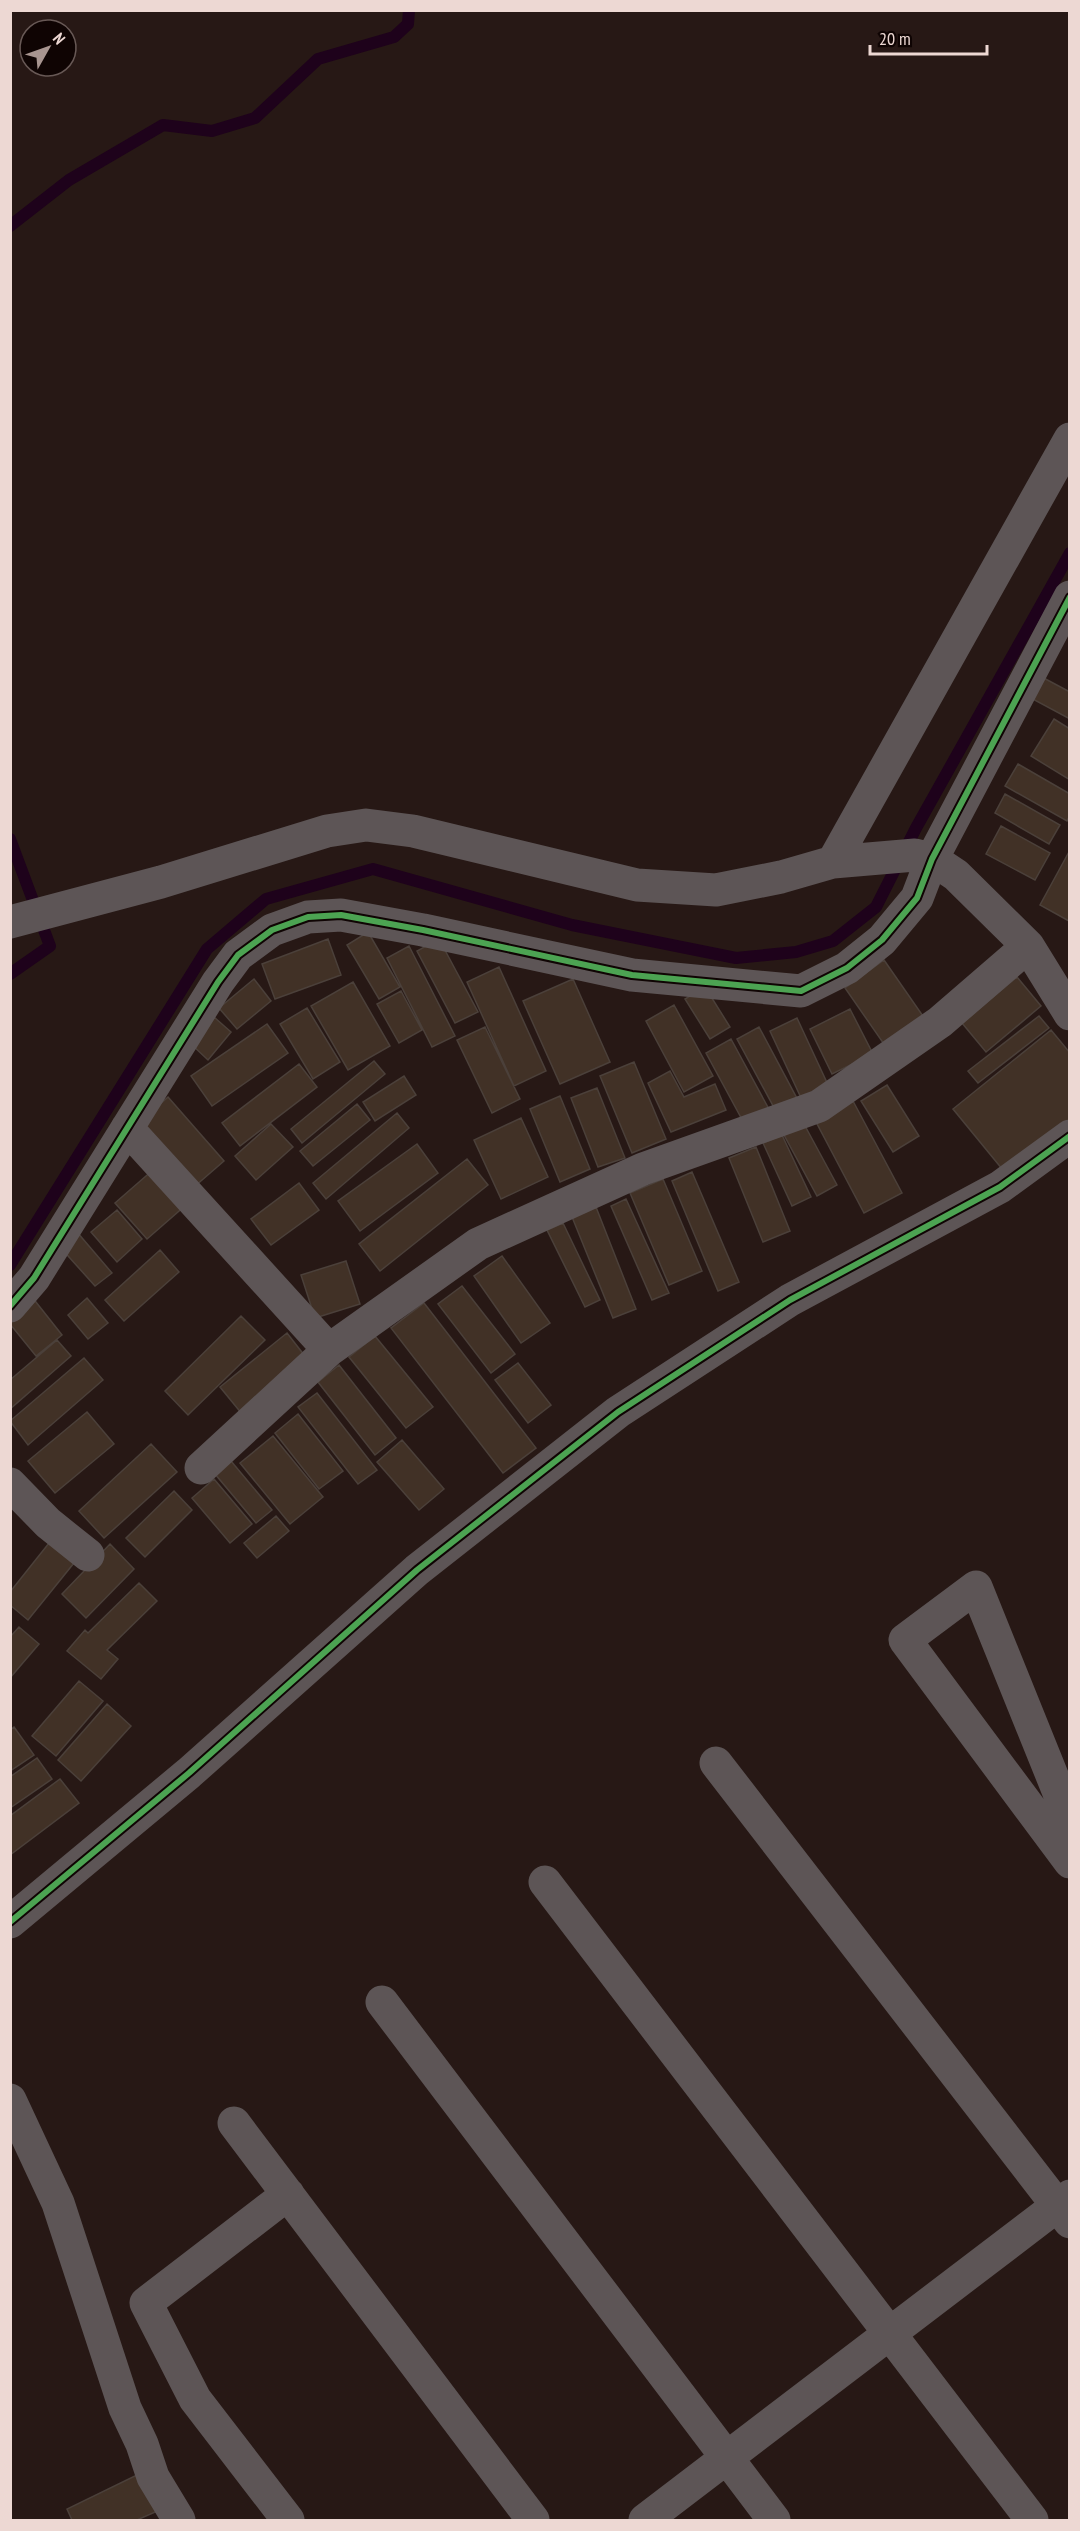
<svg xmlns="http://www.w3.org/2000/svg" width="1080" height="2531" viewBox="0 0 1080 2531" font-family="'PT Sans Narrow',sans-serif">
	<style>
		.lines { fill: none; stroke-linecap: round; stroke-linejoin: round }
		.stream { stroke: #1e021b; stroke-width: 12 }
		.building { fill: #413126; stroke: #4b403a; stroke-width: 1.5 }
		.minor { stroke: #5d5556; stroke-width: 33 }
		.cycleway-casing { stroke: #0f0403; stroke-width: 10 }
		.cycleway { stroke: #4ca352; stroke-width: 6 }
	</style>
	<rect width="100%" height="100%" fill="#271815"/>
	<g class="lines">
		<path class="stream" d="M10,226l59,-46 94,-55 49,6 43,-13 63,-59 76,-22 14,-13 1,-14
			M10,839l40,107 -40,28
			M10,1265l197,-316 59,-50 107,-30 199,56 164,33 60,-6 37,-11 43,-34 40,-79 154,-275"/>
	</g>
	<path class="building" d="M1038,675l32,17v27l-43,-23z
		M1054,719l16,10v51l-39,-24z
		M1018,764l52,30v21l-3,6 -62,-35z
		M1005,794l55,31 -11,19 -54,-31z
		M1001,826l49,27 -15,27 -49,-26z
		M1070,850v70l-1,1 -29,-16z
		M368,932l32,55 -21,12 -32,-54z
		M328,939l13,36 -66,24 -13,-35z
		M439,939l39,73 -23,11 -38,-72z
		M409,946l46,90 -23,11 -45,-89z
		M884,960l41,59 -39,28 -41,-59z
		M499,967l47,104 -32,15 -47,-104z
		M1017,977l24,29 -55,46 -24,-29z
		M254,979l17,22 -34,28 -18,-21z
		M573,979l37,83 -50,22 -37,-83z
		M353,982l37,64 -42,24 -37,-64z
		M705,987l25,40 -20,12 -25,-40z
		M401,991l21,39 -23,13 -22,-39z
		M674,1005l39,71 -29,16 -38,-71z
		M307,1008l33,54 -27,17 -33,-55z
		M850,1009l23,45 -41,20 -22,-45z
		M1039,1016l10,12 -71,55 -10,-12z
		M214,1017l17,15 -23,28 -17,-16z
		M797,1018l32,69 -27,13 -32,-69z
		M267,1024l21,29 -76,53 -21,-30z
		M485,1027l35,72 -28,14 -35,-73z
		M759,1027l41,77 -22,11 -41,-76z
		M1051,1030l19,23v72l-63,50 -54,-66z
		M731,1039l39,72 -25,14 -39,-72z
		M374,1061l11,13 -83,69 -11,-14z
		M634,1062l32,77 -34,14 -32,-77z
		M299,1064l18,23 -77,59 -18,-23z
		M670,1071l14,26 31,-13 11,26 -55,22 -23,-49z
		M404,1076l12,19 -41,26 -12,-19z
		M887,1085l32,51 -26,16 -32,-51z
		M597,1088l28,70 -27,9 -27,-69z
		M560,1096l30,73 -30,13 -30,-73z
		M168,1097l56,64 -30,26 -55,-64z
		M853,1101l49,92 -38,20 -49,-93z
		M357,1104l13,16 -57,46 -13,-15z
		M397,1113l12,15 -83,71 -13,-16z
		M521,1118l27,59 -47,22 -27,-59z
		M271,1124l22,23 -37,33 -21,-24z
		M804,1124l33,61 -20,11 -33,-61z
		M782,1135l29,62 -19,9 -29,-63z
		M417,1144l21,29 -78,58 -22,-30z
		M756,1147l34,84 -27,11 -34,-84z
		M467,1159l21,26 -108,86 -21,-27z
		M154,1169l32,36 -39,34 -32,-36z
		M692,1172l47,110 -21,9 -46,-110z
		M663,1179l39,92 -33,14 -39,-92z
		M299,1183l20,27 -48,35 -20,-26z
		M626,1199l43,94 -17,7 -41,-94z
		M596,1207l40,102 -23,9 -41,-101z
		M117,1210l25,29 -25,23 -26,-30z
		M563,1223l37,77 -15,7 -38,-77z
		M77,1232l35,41 -17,13 -35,-39z
		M160,1250l19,22 -55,49 -19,-21z
		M502,1256l48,67 -29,20 -47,-67z
		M346,1261l14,43 -45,14 -14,-43z
		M462,1286l53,68 -24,19 -53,-69z
		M32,1297l30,38 -26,21 -26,-32v-9z
		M87,1298l21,25 -20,16 -20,-24z
		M424,1303l112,145 -33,25 -112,-145z
		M241,1316l24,24 -77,75 -23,-24z
		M287,1333l21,27 -66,54 -22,-27z
		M375,1336l58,71 -27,21 -57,-71z
		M57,1340l14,16 -61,53v-29z
		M84,1358l19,22 -75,65 -18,-24z
		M518,1363l33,42 -23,18 -33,-43z
		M339,1365l57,73 -21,17 -57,-73z
		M317,1393l60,77 -19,14 -60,-77z
		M87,1412l27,32 -59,49 -27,-32z
		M298,1414l45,57 -24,18 -44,-56z
		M273,1436l50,61 -33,27 -50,-61z
		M402,1440l42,49 -25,21 -42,-48z
		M151,1444l26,28 -73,66 -25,-27z
		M231,1461l41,49 -16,13 -41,-49z
		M214,1479l38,45 -22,19 -38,-45z
		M174,1491l18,19 -47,47 -19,-19z
		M276,1516l13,15 -32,27 -13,-15z
		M53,1538l25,20 -50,62 -18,-15v-13z
		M110,1544l24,25 -48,49 -24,-24z
		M139,1583l18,18 -50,49 11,9 -17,20 -34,-28 18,-21 3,3z
		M19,1627l20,17 -29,34v-41z
		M79,1681l24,20 -47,55 -24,-20z
		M107,1704l24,22 -50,55 -23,-21z
		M14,1727l20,28 -24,16v-41z
		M37,1758l15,21 -42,29v-31z
		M60,1779l19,24 -69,52v-39z
		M141,2473l19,37 -23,10h-65l-5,-11z"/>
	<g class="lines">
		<path class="minor" d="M833,862l237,-423
			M10,922l151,-40 166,-51 39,-6 47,6 224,54 79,5 65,-13 52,-15 82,-7 17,4 24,16 72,71 42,68
			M127,1128l202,222
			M10,1306l24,-28 184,-296 20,-27 34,-25 36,-13 33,-2 82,15 209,45 169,16 46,-23 35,-28 35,-42 15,-39 138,-262
			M201,1468l128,-118 149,-106 165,-75 176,-63 121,-84 88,-76
			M10,1484l38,39 40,32
			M716,1763l354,459
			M1070,1820l-94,-233 -71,53 165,222
			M545,1882l487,638
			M10,1922l179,-149 228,-203 201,-158 172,-112 210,-113 70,-51
			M382,2002l392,518
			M10,2100l48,103 67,205 17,36 11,33 26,43
			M234,2123l299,397
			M288,2194l-142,109 49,96 93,121
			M645,2520l425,-324"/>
		<defs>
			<path id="cycleway" d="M10,1306l24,-28 184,-296 20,-27 34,-25 36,-13 33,-2 82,15 209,45 169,16 46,-23 35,-28 35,-42 15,-39 138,-262
				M10,1922l179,-149 228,-203 201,-158 172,-112 210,-113 70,-51"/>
		</defs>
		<use href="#cycleway" class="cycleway-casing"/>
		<use href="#cycleway" class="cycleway"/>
	</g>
	<rect width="1080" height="2531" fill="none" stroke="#edd8d3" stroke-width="24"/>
	<g transform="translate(48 48) rotate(50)"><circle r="28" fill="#0f0403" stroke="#685956" stroke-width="1.5"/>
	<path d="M0-4.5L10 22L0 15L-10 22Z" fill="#a89590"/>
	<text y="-9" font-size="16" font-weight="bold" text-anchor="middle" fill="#edd8d3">N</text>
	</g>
	<path d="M870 45v9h117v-9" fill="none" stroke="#edd8d3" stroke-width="3"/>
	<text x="879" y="45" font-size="18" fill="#edd8d3" stroke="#0f0403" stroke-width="4.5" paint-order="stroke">20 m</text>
</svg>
